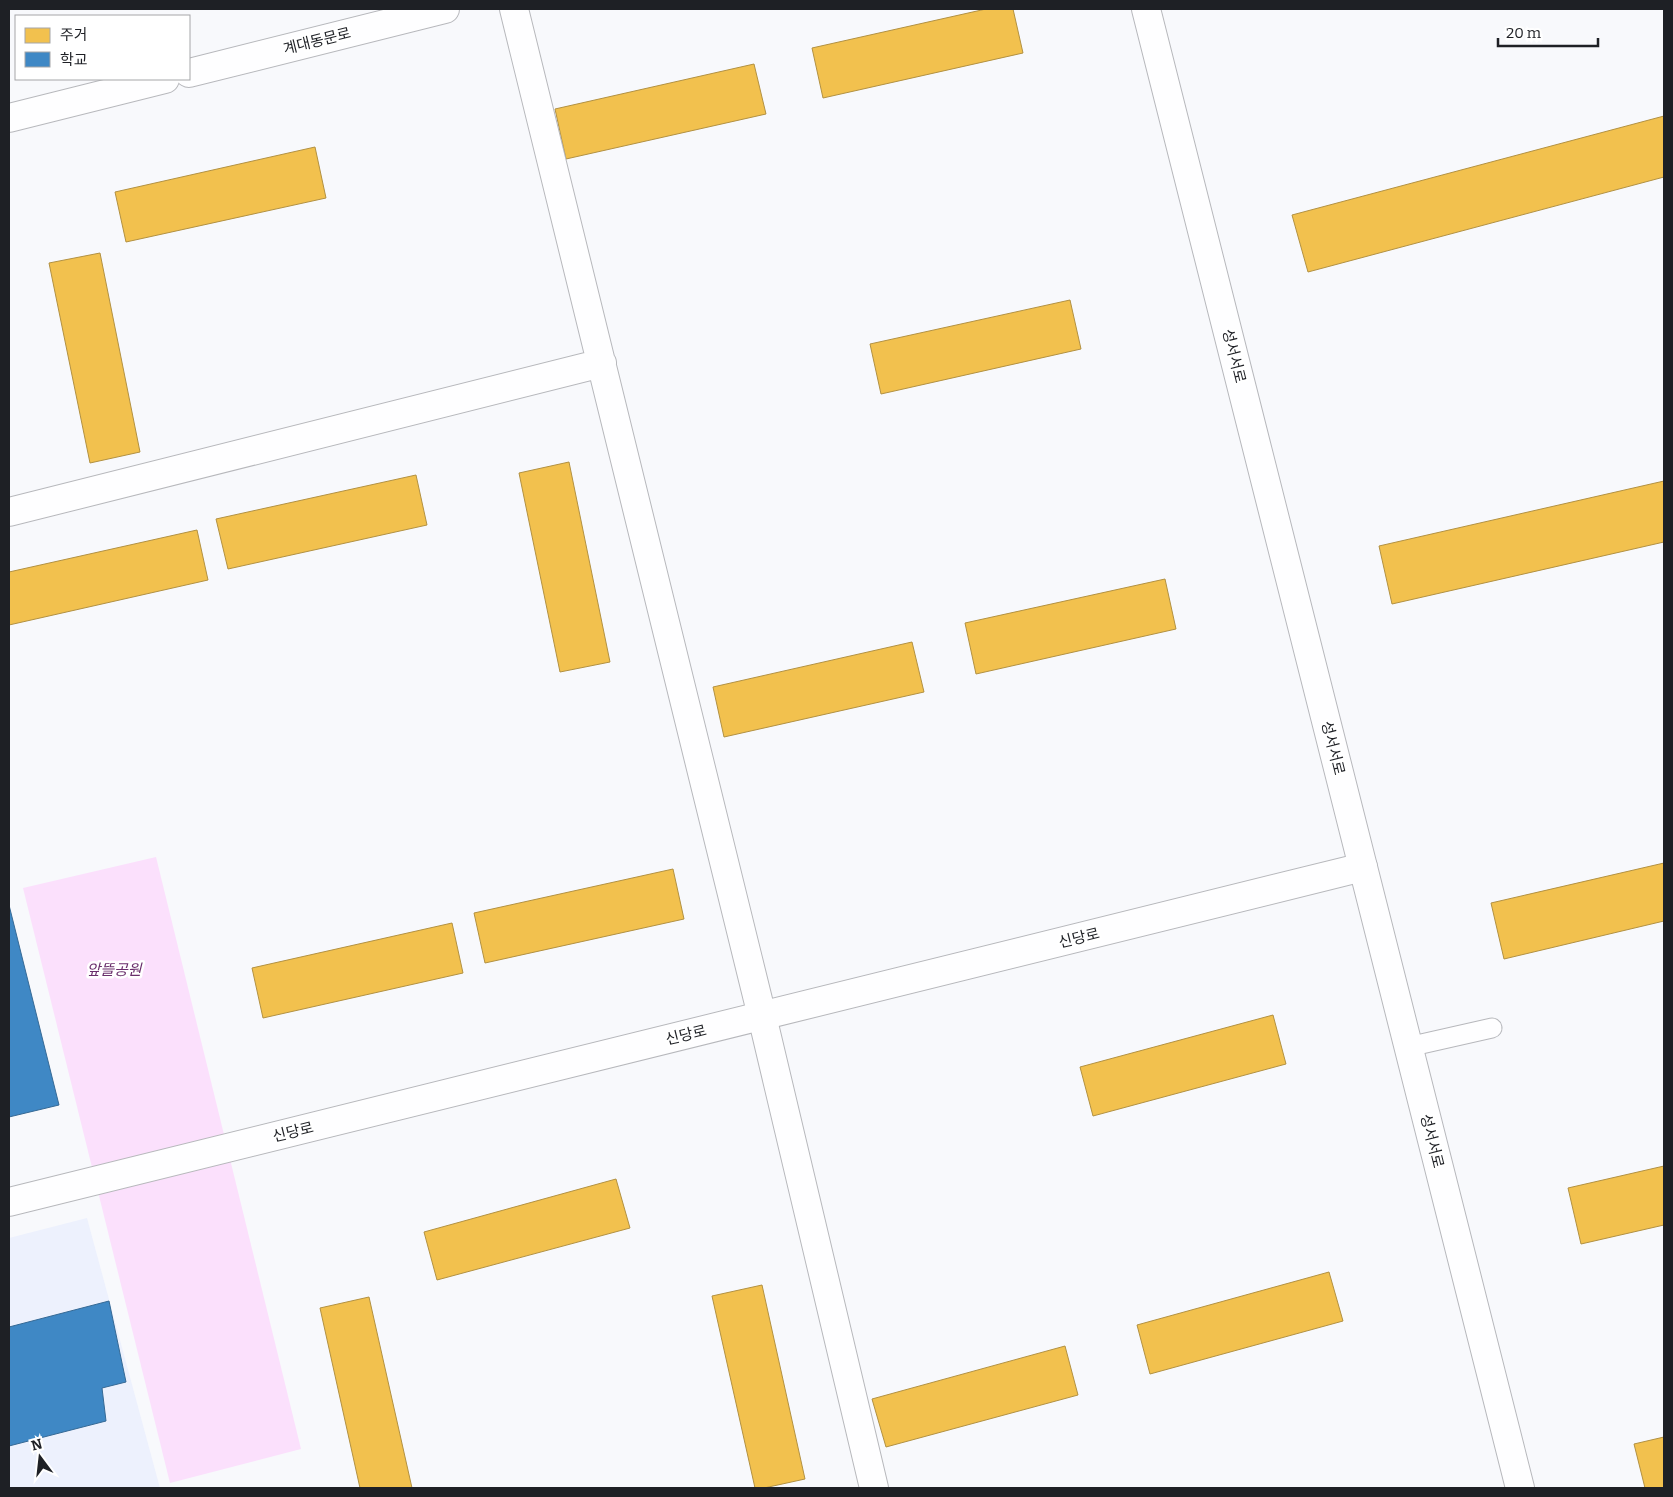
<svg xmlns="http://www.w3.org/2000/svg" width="1673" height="1497" viewBox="0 0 1673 1497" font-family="Bitter,'Noto Sans KR',serif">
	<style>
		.built { fill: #edf1fd }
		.green { fill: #fbe0fc }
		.homes { fill: #f2c14e; stroke: #b29142 }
		.schools { fill: #3f88c5; stroke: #356995 }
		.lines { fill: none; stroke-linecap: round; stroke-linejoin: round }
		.service-casing { stroke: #b7b8bc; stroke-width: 21 }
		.minor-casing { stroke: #b7b8bc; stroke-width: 30 }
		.tertiary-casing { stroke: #b7b8bc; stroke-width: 30 }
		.secondary-casing { stroke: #b7b8bc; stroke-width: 30 }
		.service { stroke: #fefeff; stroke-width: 19 }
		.minor { stroke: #fefeff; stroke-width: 28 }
		.tertiary { stroke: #fefeff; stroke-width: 28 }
		.secondary { stroke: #fefeff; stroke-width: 28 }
		.labels { text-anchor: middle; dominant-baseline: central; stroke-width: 5; stroke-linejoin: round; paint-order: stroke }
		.street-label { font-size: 15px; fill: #1e2025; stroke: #fff }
		.park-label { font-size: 15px; font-style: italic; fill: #692e6b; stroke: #fff }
	</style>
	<rect width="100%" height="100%" fill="#f8f9fc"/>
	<path class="built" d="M87,1218l73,270h-151v-250z"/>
	<path class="green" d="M156,857l145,592 -131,34 -147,-595z"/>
	<path class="homes" d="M986,9h27l10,44 -200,45 -11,-50z
		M754,64l12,50 -200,45 -11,-50z
		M1664,116v61l-356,95 -16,-57z
		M315,147l11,51 -200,44 -11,-50z
		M100,253l40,199 -50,11 -41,-200z
		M1070,300l11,49 -200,45 -11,-50z
		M569,462l41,200 -50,10 -41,-199z
		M416,475l11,50 -199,44 -12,-50z
		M1664,481v61l-272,62 -13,-58z
		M197,530l11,50 -199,45v-53z
		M1165,579l11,50 -200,45 -11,-51z
		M912,642l12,50 -200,45 -11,-50z
		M1664,863v58l-160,38 -13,-56z
		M673,869l11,50 -199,44 -11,-50z
		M452,923l11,50 -200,45 -11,-50z
		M1273,1015l13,49 -193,52 -13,-49z
		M1664,1166v59l-83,19 -13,-56z
		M616,1179l14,49 -193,52 -13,-48z
		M1329,1272l14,49 -193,53 -13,-49z
		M762,1285l43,194 -41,9h-9l-43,-192z
		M369,1297l43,191h-52l-40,-180z
		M1065,1346l13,49 -192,52 -14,-48z
		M1664,1437v51h-19l-11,-44z"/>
	<path class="schools" d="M9,905l50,200 -50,12z
		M109,1301l17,81 -24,6 4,33 -97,25v-119z"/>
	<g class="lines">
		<defs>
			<path id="service" d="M1408,1047l84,-19"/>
			<path id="minor" d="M514,9l248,1007 112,472
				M9,512l593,-149"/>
			<path id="tertiary" d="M9,1202l1354,-335"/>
			<path id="secondary" d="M1146,9l374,1479
				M189,73l256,-64
				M9,118l156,-39"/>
		</defs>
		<use href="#service" class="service-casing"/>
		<use href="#minor" class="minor-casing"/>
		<use href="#tertiary" class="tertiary-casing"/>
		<use href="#secondary" class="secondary-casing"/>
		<use href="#service" class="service"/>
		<use href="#minor" class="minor"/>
		<use href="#tertiary" class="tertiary"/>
		<use href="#secondary" class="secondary"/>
	</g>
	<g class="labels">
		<g class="street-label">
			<text transform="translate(317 41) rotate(-14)">계대동문로</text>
			<text transform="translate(1234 356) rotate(76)">성서서로</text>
			<text transform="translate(1333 748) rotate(76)">성서서로</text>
			<text transform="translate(1079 938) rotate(-14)">신당로</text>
			<text transform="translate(686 1035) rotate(-14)">신당로</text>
			<text transform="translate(293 1132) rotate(-14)">신당로</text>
			<text transform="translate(1432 1141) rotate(76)">성서서로</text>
		</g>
		<g class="park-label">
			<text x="114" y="970">앞뜰공원</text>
		</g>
	</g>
	<rect width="1673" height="1497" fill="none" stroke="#1e2025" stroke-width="20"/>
	<rect x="15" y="15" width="175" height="65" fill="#ffffff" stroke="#a5a6a8"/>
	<rect x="25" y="28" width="25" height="15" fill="#f2c14e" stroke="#a5a6a8"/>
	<text x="60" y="40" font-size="15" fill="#1e2025">주거</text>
	<rect x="25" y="52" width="25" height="15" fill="#3f88c5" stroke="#a5a6a8"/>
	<text x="60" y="65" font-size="15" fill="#1e2025">학교</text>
	<g transform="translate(40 1457) rotate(345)" stroke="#ffffff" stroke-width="4" paint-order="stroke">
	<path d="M0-4L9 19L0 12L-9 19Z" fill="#1e2025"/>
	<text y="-8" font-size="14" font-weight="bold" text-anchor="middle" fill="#1e2025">N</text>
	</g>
	<path d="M1498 38v8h100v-8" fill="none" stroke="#1e2025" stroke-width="2.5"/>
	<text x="1506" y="38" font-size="15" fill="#1e2025" stroke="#ffffff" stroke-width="4" paint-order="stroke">20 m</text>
</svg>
